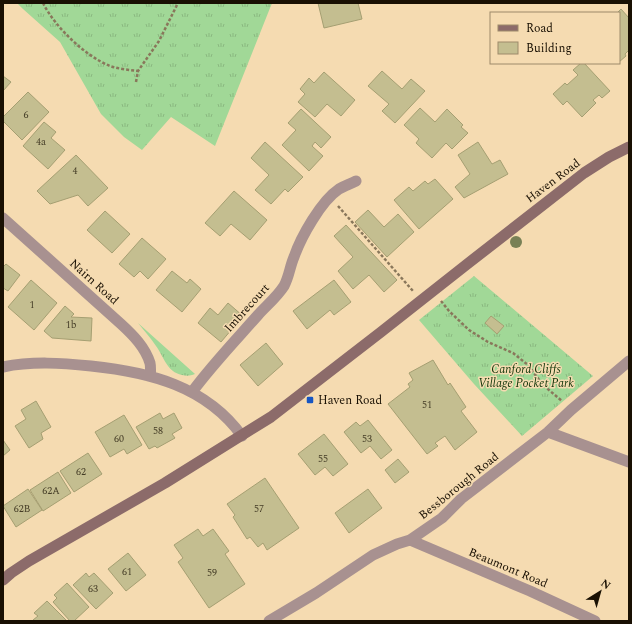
<svg xmlns="http://www.w3.org/2000/svg" width="632" height="624" viewBox="0 0 632 624" font-family="Spectral,serif">
	<style>
		.grass { fill: url(#grass-tufts) }
		.building { fill: #c4be90; stroke: #a59f72 }
		.lines { fill: none; stroke-linecap: round; stroke-linejoin: round }
		.path { stroke: #89775b; stroke-width: 2.5; stroke-dasharray: 3 2; stroke-linecap: butt }
		.minor { stroke: #a89190; stroke-width: 11 }
		.secondary { stroke: #8c6b6a; stroke-width: 11 }
		.tree { fill: #788055 }
		.poi-dot { fill: #1756c2; stroke: #f5dbb1; stroke-width: 1.5 }
		.labels { text-anchor: middle; dominant-baseline: central; stroke-width: 3; stroke-linejoin: round; paint-order: stroke }
		.number-label { font-size: 10px; fill: #443c26 }
		.street-label { font-size: 12px; fill: #191003; stroke: #f5dbb1 }
		.park-label { font-size: 12px; font-style: italic; fill: #11360a; stroke: #f5dbb1 }
		.poi-label { font-size: 12px; fill: #191003; stroke: #f5dbb1; text-anchor: start }
	</style>
	<defs>
		<pattern id="grass-tufts" width="24" height="20" patternUnits="userSpaceOnUse"><rect width="24" height="20" fill="#a1d897"/><path d="M3 7l-1-3M5 7V3M7 7l1-3M15 17l-1-3M17 17v-4M19 17l1-3" fill="none" stroke="#8ab880"/></pattern>
	</defs>
	<rect width="100%" height="100%" fill="#f5dbb1"/>
	<path class="grass" d="M17,3h255l-57,143 -44,-29 -29,33 -18,-13 -23,-23 -41,-72 -37,-33z
		M474,276l119,100 -71,60 -48,-52 -55,-64z
		M138,323l57,51c-5,2 -8,2 -13,1 -15,-3 -18,-18 -26,-29 -5,-8 -12,-15 -18,-23z"/>
	<path class="building" d="M318,3h40l4,16 -38,9z
		M621,9l8,9v32l-4,4 1,2 -7,6v-49h-2z
		M581,63h3l26,28 -8,7 -3,-3 -6,5 3,3 -14,14 -15,-16 -4,4 -10,-11 12,-11 2,2 11,-10 -5,-5z
		M382,71l20,18 9,-10 14,12 -30,32 -13,-12 7,-7 -21,-18z
		M324,72l31,28 -14,16 -14,-12 -12,13 -17,-15 7,-8 -5,-5 9,-11 5,5z
		M3,76l8,6 -8,9z
		M28,92l21,20 -27,28 -19,-19v-4z
		M420,108l15,14 12,-13 16,16 -2,2 7,6 -16,16 -6,-6 -14,15 -16,-15 3,-4 -15,-14z
		M301,109l30,28 -10,11 -6,-6 -3,4 11,10 -14,15 -27,-26 14,-15 -8,-7z
		M44,122l12,10 -5,6 14,12 -17,19 -25,-23z
		M265,142l38,35 -15,15 -3,-3 -14,15 -16,-14 14,-15 -18,-17z
		M478,142l14,22 8,-4 8,14 -44,24 -9,-11 15,-13 -12,-19z
		M76,155l32,33 -20,18 -10,-11 -28,9 -13,-13z
		M435,179l18,20 -34,30 -25,-29 15,-13 4,4 12,-10 3,3z
		M234,191l33,29 -17,20 -19,-16 -11,12 -15,-13z
		M368,210l16,17 14,-13 16,18 -27,25 -32,-35z
		M105,211l25,23 -18,19 -25,-23z
		M346,225l51,55 -13,12 -15,-17 -16,14 -15,-18 15,-14 -19,-21z
		M142,238l24,21 -18,20 -8,-8 -6,6 -15,-13z
		M6,264l14,11 -12,16 -5,-3v-21z
		M172,271l15,12 3,-4 11,10 -19,23 -26,-22z
		M31,280l26,23 -23,27 -26,-23z
		M334,280l17,22 -17,13 -4,-5 -23,19 -14,-18z
		M228,303l15,13 -22,26 -23,-19 12,-15 8,7z
		M65,306l9,8 -3,3 21,1 -1,23 -39,-3 -8,-7z
		M491,316l13,10 -7,8 -12,-11z
		M266,343l17,21 -25,22 -18,-21z
		M433,360l15,25 2,-2 16,24 -5,4 16,21 -22,18 -10,-14 -10,7 3,3 -11,8 -39,-50 22,-17 -2,-3 5,-4 -4,-7z
		M36,401l15,26 -10,6 2,6 -14,9 -14,-22 11,-7 -5,-9z
		M160,413l3,6 11,-6 8,15 -10,6 3,4 -18,10 -2,-2 -6,3 -13,-22z
		M124,415l18,30 -15,9 -3,-5 -14,8 -15,-25z
		M368,420l24,30 -11,9 -11,-13 -9,7 -17,-21 12,-10 4,4z
		M324,434l24,30 -15,12 -8,-9 -10,8 -17,-21z
		M3,440l7,10 -7,6z
		M88,453l14,21 -28,18 -14,-21z
		M398,459l11,13 -14,11 -10,-13z
		M58,472l13,21 -28,18 -13,-21z
		M265,478l34,50 -32,22 -4,-7 -5,4 -8,-10 -3,2 -14,-22 2,-2 -8,-11z
		M28,489l14,21 -26,17 -13,-21z
		M368,489l14,19 -33,25 -14,-20z
		M198,529l5,7 10,-7 16,22 -4,3 20,30 -36,24 -31,-46 5,-4 -9,-13z
		M128,553l18,22 -20,16 -18,-22z
		M86,573l3,4 5,-4 19,20 -17,16 -23,-24z
		M67,583l22,24 -15,14h-4l-17,-19 4,-4 -3,-3z
		M47,601l20,20h-33l-1,-1 5,-4 -4,-3z"/>
	<g class="lines">
		<path class="path" d="M43,3c12,24 42,53 67,63 9,3 19,4 28,5
			M136,82l2,-11 21,-30 19,-38
			M338,206l75,85
			M441,301l8,10 20,19 19,12 25,11 15,12 15,20 19,16"/>
		<path class="minor" d="M3,218l118,106c12,11 24,23 29,39 1,4 0,9 1,13
			M3,367c29,-6 59,-4 88,-1 58,6 115,20 151,70
			M192,392c20,-27 43,-51 66,-77 8,-9 19,-18 26,-29 5,-9 6,-20 10,-29 7,-20 27,-56 45,-68 5,-3 11,-5 17,-8
			M548,432l81,30
			M410,540l120,51 65,30
			M269,621l47,-28 57,-38 24,-11 13,-4 32,-22 19,-19 87,-67 23,-22 58,-49"/>
		<path class="secondary" d="M3,580l8,-7 18,-12 136,-78 106,-66 110,-85 85,-67 118,-92 25,-16 20,-10"/>
	</g>
	<circle class="tree" cx="516" cy="242" r="6"/>
	<rect class="poi-dot" x="306" y="396" width="8" height="8" rx="2"/>
	<g class="labels">
		<g class="number-label">
			<text x="26" y="115">6</text>
			<text x="41" y="142">4a</text>
			<text x="75" y="171">4</text>
			<text x="32" y="305">1</text>
			<text x="71" y="325">1b</text>
			<text x="427" y="405">51</text>
			<text x="158" y="431">58</text>
			<text x="119" y="439">60</text>
			<text x="367" y="439">53</text>
			<text x="323" y="459">55</text>
			<text x="81" y="472">62</text>
			<text x="51" y="491">62A</text>
			<text x="22" y="509">62B</text>
			<text x="259" y="509">57</text>
			<text x="127" y="572">61</text>
			<text x="212" y="573">59</text>
			<text x="93" y="589">63</text>
		</g>
		<g class="street-label">
			<text transform="translate(553 181) rotate(-37)">Haven Road</text>
			<text transform="translate(94 282) rotate(42)">Nairn Road</text>
			<text transform="translate(247 308) rotate(-48)">Imbrecourt</text>
			<text transform="translate(459 486) rotate(-39)">Bessborough Road</text>
			<text transform="translate(508 568) rotate(23)">Beaumont Road</text>
		</g>
		<g class="park-label">
			<text x="526" y="369">Canford Cliffs<tspan x="526" dy="14">Village Pocket Park</tspan></text>
		</g>
		<g class="poi-label">
			<text x="318" y="400">Haven Road</text>
		</g>
	</g>
	<rect width="632" height="624" fill="none" stroke="#191003" stroke-width="8"/>
	<rect x="490" y="12" width="130" height="52" fill="#f5dbb1" stroke="#9d8a6b"/>
	<rect x="498" y="25" width="20" height="6" fill="#8c6b6a" stroke="#9d8a6b"/>
	<text x="526" y="32" font-size="12" fill="#191003">Road</text>
	<rect x="498" y="42" width="20" height="12" fill="#c4be90" stroke="#9d8a6b"/>
	<text x="526" y="52" font-size="12" fill="#191003">Building</text>
	<g transform="translate(600 592) rotate(37)" stroke="#f5dbb1" stroke-width="3" paint-order="stroke">
	<path d="M0-3L7 15L0 10L-7 15Z" fill="#191003"/>
	<text y="-6" font-size="11" font-weight="bold" text-anchor="middle" fill="#191003">N</text>
	</g>
</svg>
